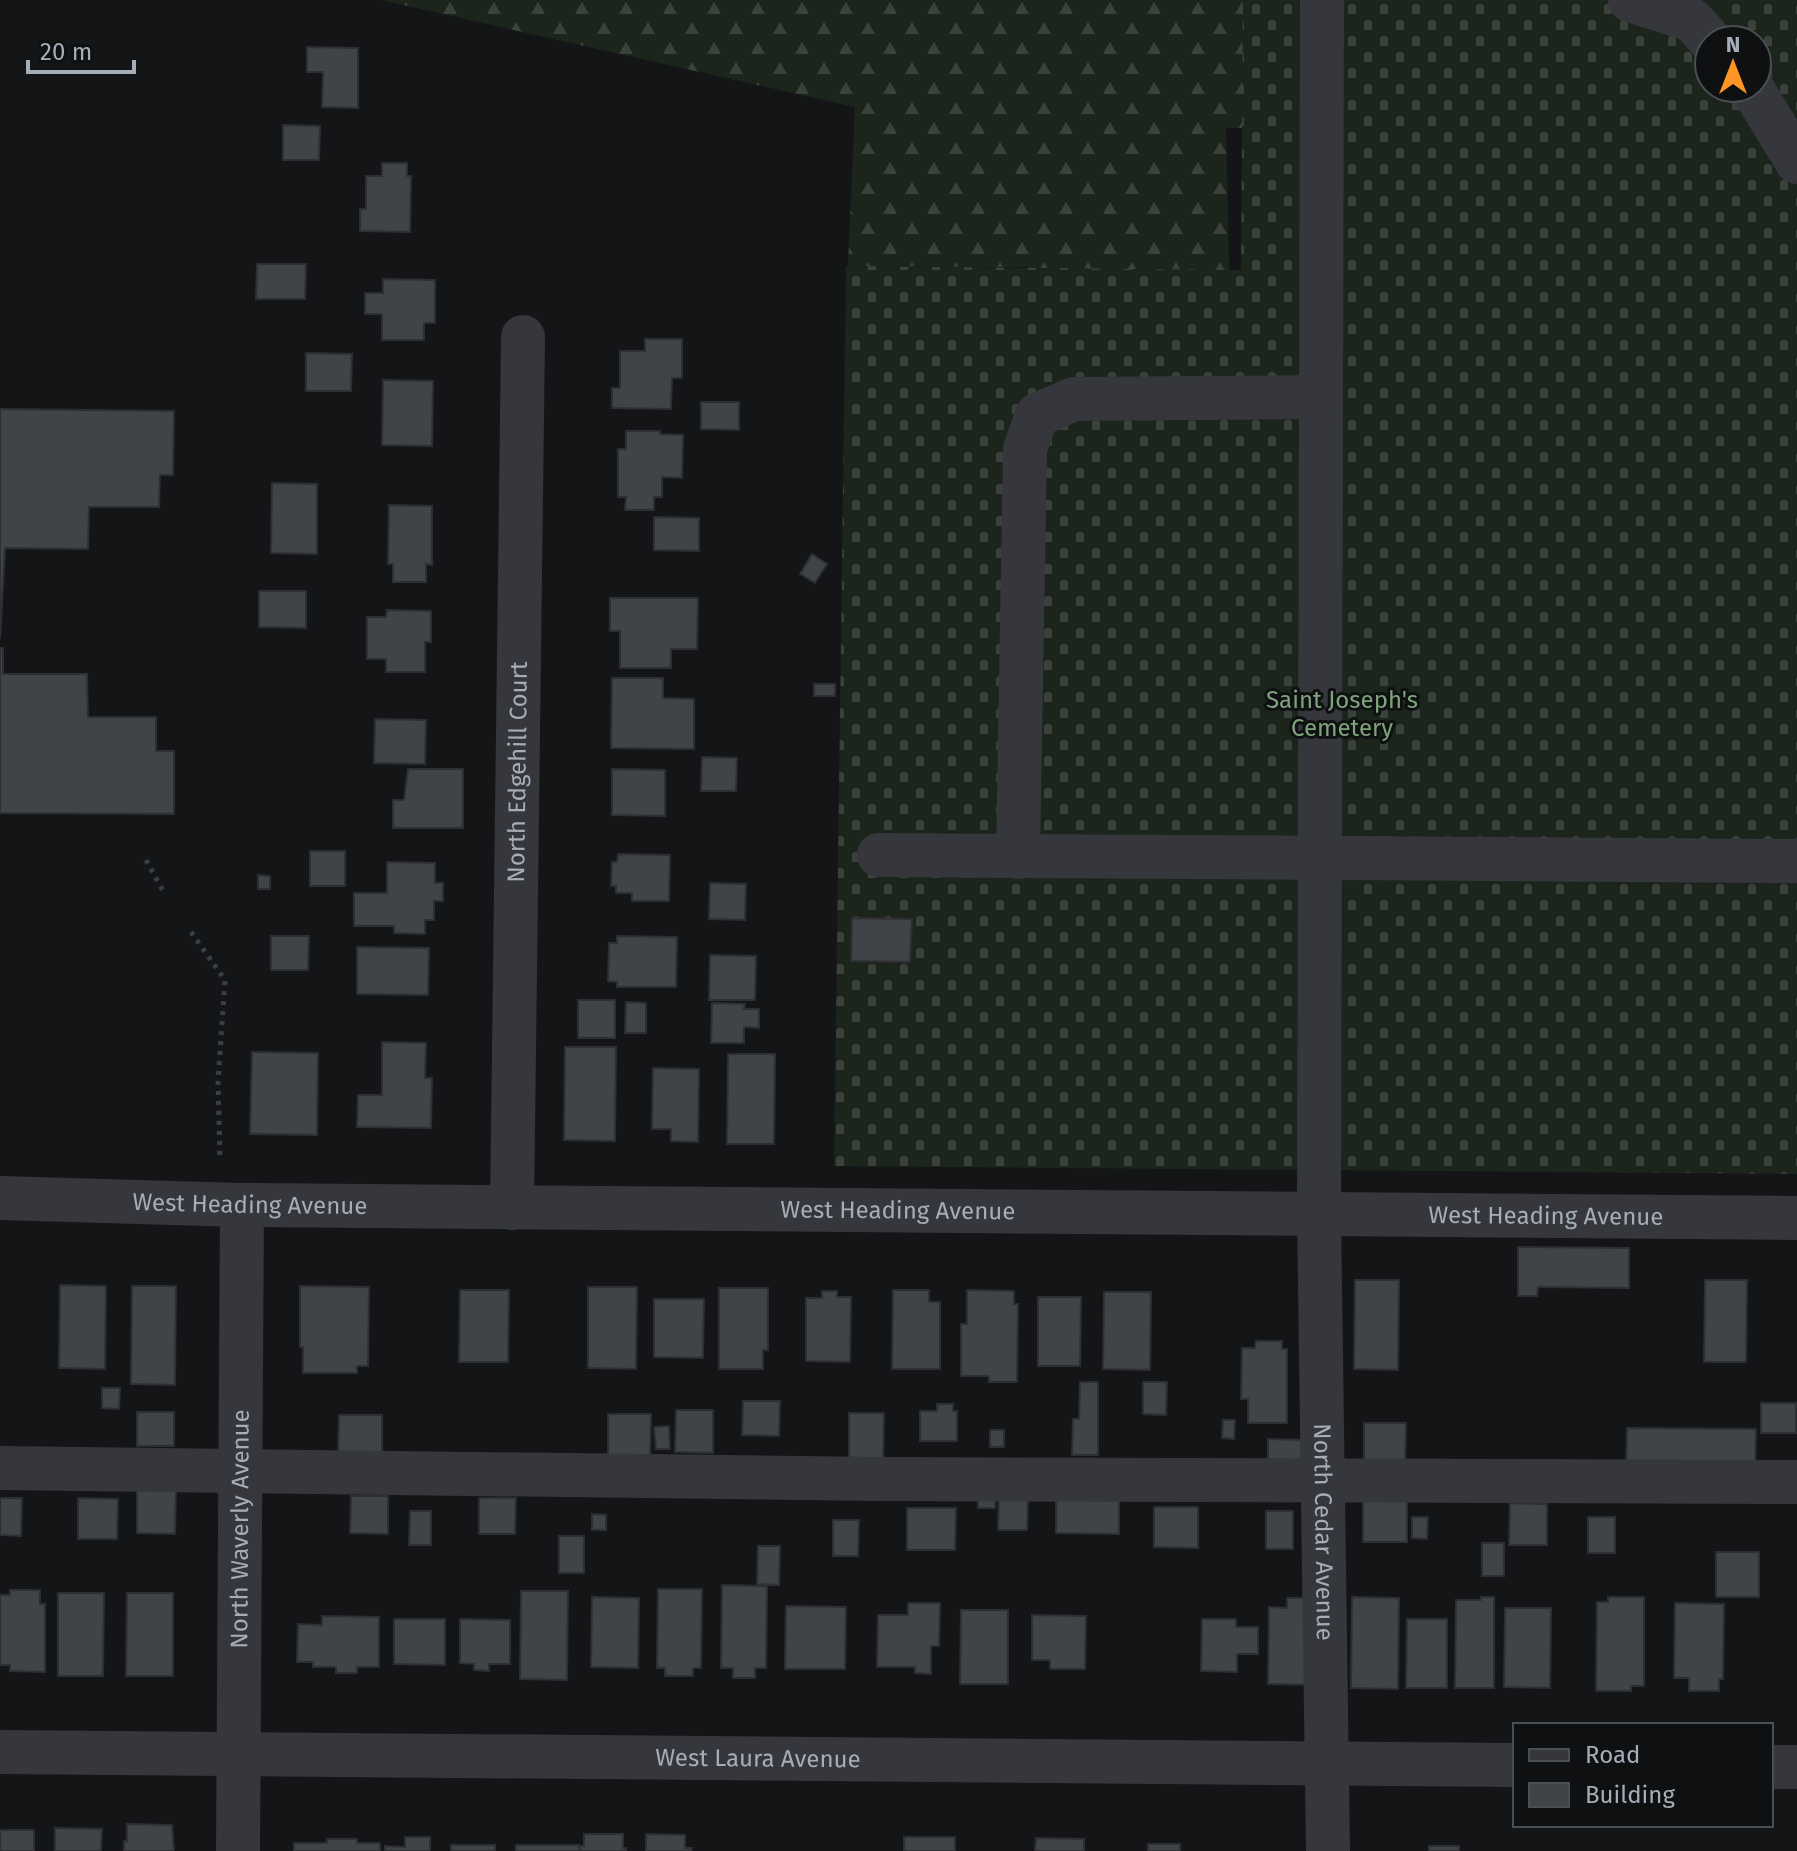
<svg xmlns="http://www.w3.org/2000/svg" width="1797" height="1851" viewBox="0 0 1797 1851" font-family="'Fira Sans',sans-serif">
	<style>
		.forest { fill: url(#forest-firs) }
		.cemetery { fill: url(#cemetery-stones); fill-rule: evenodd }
		.building { fill: #404347; stroke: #2e2f33; stroke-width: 2 }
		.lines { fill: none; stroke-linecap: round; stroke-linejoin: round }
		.path { stroke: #3b3e43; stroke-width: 5; stroke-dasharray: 4 6; stroke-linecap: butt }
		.minor { stroke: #35373c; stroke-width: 44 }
		.labels { text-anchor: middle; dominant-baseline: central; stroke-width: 6; stroke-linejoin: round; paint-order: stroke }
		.park-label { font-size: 24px; fill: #7ea47b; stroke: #0f1011 }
		.street-label { font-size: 24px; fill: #a5aeb8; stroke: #0f1011 }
	</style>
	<defs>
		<pattern id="forest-firs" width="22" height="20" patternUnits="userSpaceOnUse" patternTransform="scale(2)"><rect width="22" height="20" fill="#1c251c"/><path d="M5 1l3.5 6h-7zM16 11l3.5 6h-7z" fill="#3a423b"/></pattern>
		<pattern id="cemetery-stones" width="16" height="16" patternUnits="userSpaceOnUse" patternTransform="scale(2)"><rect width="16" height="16" fill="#1c251c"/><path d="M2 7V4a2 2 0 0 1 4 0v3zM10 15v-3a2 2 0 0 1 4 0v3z" fill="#3a423b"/></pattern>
	</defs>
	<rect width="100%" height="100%" fill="#141517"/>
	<path class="forest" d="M381,0h935l-13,128h-77l4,180 -200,6 -2,-47 -180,-1 7,-159z"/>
	<path class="cemetery" d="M1243,0h554v1174l-963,-8 12,-900 395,4zM1709,40h48v48h-48z"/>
	<path class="building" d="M307,47l51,1v60l-36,-1 1,-35h-16z
		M283,125l37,1 -1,34h-36z
		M382,163h25v13h4l-1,56 -50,-1v-22h6v-33h16z
		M257,264h49l-1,35h-49z
		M383,279l52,1v43h-11v17h-42v-26h-17v-21h18z
		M645,339h37v39h-10l-1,31 -59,-1v-20h8v-37h25z
		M306,353l46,1 -1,37h-45z
		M383,380l50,1 -1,65 -50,-1z
		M701,402h38v28l-38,-1z
		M0,409l174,2 -1,64h-13l-1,32h-70l-1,42 -83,-1 -5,91z
		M626,431h34v3l23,1 -1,43 -20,-1v20h-8v13h-29l1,-13h-8v-48h8z
		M272,483l45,1v70l-46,-1z
		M389,505l43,1v59l-6,-1v18h-33v-18h-5z
		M654,517l45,1v33l-45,-1z
		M812,554l15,10 -12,19 -15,-9z
		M259,591h47v37l-47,-1z
		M610,598h88l-1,51h-26v19h-51v-37h-10z
		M387,610l44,1v31h-6v30h-39v-13h-19v-42h19z
		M0,648h3v26h84l1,43h68v34h18v63l-174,-1z
		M612,678h51v20l31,1v50l-83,-1z
		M814,684h21v12h-21z
		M375,719l51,1 -1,44 -51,-1z
		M702,757l35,1 -1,33h-35z
		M408,769h55v59h-70v-28h11z
		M612,769l53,1v46l-53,-1z
		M310,851h35v35h-35z
		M618,854l52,1 -1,46h-37v-8h-16v-7h-5l1,-24h5z
		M387,862l48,1v20h8v18h-9v19h-9v14l-31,-1v-7h-40v-33h33z
		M258,875l12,1v13h-12z
		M710,883l36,1 -1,36 -36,-1z
		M852,918l60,1 -2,43 -59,-1z
		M271,936h38l-1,34h-37z
		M617,936l60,1 -1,50h-59v-5l-9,-1 1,-38h8z
		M357,947l72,1 -1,47 -71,-1z
		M710,955l46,1 -1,44h-46z
		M578,1000h37v38h-37z
		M626,1002l20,1v30h-21z
		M712,1003l33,1 -1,5h15v19l-15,-1v16h-33z
		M382,1042l44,1 -1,35h7l-1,50 -74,-1 1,-32h24z
		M565,1047h51l-1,94 -51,-1z
		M252,1052l66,1 -1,82 -67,-1z
		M728,1054h47l-1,90h-47z
		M653,1068l46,1 -1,73 -27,-1v-12h-19z
		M1518,1247l111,1v40l-91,-1 -1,9h-19z
		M1355,1280h44l-1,90 -44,-1z
		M1705,1280h42l-1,82h-42z
		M60,1285l46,1 -1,83 -46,-1z
		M132,1286h44l-1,99 -44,-1z
		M300,1286l69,1 -1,79h-11v7h-54v-26h-3z
		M588,1287h49l-1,82 -48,-1z
		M719,1288h49v62h-5v19h-44z
		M460,1290h49l-1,72h-49z
		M893,1290h36v12h11v67h-48z
		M967,1290l47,1v13h4l-1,78h-28v-6h-28v-52h6z
		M822,1291h15v6h14l-1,65 -44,-1v-63h16z
		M1104,1292h47l-1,78 -47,-1z
		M1038,1297h43l-1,69h-42z
		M654,1299h50l-1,59 -49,-1z
		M1256,1341h26v8h5v74h-39v-24h-7l1,-51h13z
		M1080,1382h18v73h-26l1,-36h6z
		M1143,1382h24l-1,33 -23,-1z
		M102,1388h18l-1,21 -17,-1z
		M743,1401h37l-1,35 -37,-1z
		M1761,1403h35v30h-35z
		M937,1404h16v7h4v30h-37v-30h17z
		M676,1410h37v43l-38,-1z
		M137,1412h37v34h-37z
		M849,1413h35l-1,51h-34z
		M608,1414h43l-1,43h-42z
		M339,1415h43v42h-44z
		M1223,1420h12l-1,19 -12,-1z
		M1364,1423h42l-1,43h-41z
		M669,1426l1,23h-14l-2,-22z
		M1627,1428l129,1 -1,44 -129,-2z
		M990,1430h14v17h-14z
		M1268,1439l37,1 -1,30h-36z
		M137,1488l39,1 -1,45 -38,-1z
		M978,1493l17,1v14h-17z
		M1363,1495h44v47h-44z
		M351,1496h37v38l-38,-1z
		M999,1496h29l-1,34h-29z
		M1056,1496h63v38l-63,-1z
		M0,1498h22l-1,38 -21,-1z
		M78,1498l40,1 -1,40h-39z
		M479,1498h37l-1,36h-36z
		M1510,1503l37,1v41h-38z
		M1154,1507h44v41l-44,-1z
		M907,1508h49l-1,42h-48z
		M410,1511h21v34h-22z
		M1266,1511h27v38h-27z
		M592,1514l14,1v15h-14z
		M1412,1517h16l-1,22 -15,-1z
		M1588,1517h27v36h-27z
		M833,1520h26l-1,36h-25z
		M559,1536h25v37h-25z
		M1482,1543h22v33h-22z
		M758,1546h22l-1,39 -22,-1z
		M1716,1552h43v45h-43z
		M722,1585l45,1 -1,82h-11v10h-22v-10h-12z
		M658,1589h44l-1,79h-8v8h-28v-8h-8z
		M10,1590h30v14h5v68l-35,-1v-6h-10v-70h10z
		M521,1591h47l-1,89 -47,-1z
		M58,1593h46l-1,83h-45z
		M127,1593h46v83h-47z
		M592,1597l47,1 -1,70 -47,-1z
		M1352,1597l47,1 -1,91 -47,-1z
		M1481,1597h13v91h-39l1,-88h25z
		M1608,1597h36v89h-13v5h-35l1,-89h11z
		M1287,1598h28v87l-47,-1 1,-77 18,1z
		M908,1603h32l-1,43h-8v28l-16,-1v-6h-38l1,-52h30z
		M1675,1603l49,1 -1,75h-4v12h-30v-13h-15z
		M786,1606l60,1 -1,62h-60z
		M1505,1608h46l-1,80 -46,-1z
		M961,1610h47v74h-48z
		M1032,1615l54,1 -1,53h-35v-9h-18z
		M322,1616l57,1v50h-22v6h-21v-6h-23v-5h-16l1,-38 24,1z
		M394,1619h51v46l-51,-1z
		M460,1619l50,1v44h-21v7l-15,-1v-6l-14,-1z
		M1202,1619h34v8h22v27h-21v18l-36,-1z
		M1407,1619h40v69h-41z
		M127,1824l45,1 2,26h-50v-10h3z
		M55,1828l47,1 -1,22h-46z
		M0,1830h34v21h-34z
		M584,1834h39v14h3v3h-46v-5h4z
		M646,1834l39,1v13h7l-1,3h-45z
		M405,1837h25v14h-45v-5l20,1z
		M904,1837h51v14h-51z
		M1036,1838l48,1v12h-49z
		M327,1839h30v4h23v8h-86v-8h33z
		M1148,1844h32v7h-32z
		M451,1845h44v6h-44z
		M516,1845h63v6h-63z
		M1429,1846h30v5h-30z"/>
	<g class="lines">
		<path class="path" d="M146,860l17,31
			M191,932l34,48 -7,101 2,79"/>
		<g class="minor">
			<path id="s1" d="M1322,0l-3,1214 9,637"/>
			<path d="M1630,0l62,20 18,20"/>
			<path d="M1752,88l45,74"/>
			<path d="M879,855l918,6"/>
			<path d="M1018,857l7,-408 12,-34 37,-16 247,-2"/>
			<path id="s2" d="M0,1198l242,7 1555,13"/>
			<path id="s3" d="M512,1208l11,-871"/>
			<path d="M0,1468l877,11 920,3"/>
			<path id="s4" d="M0,1752l1515,13"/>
			<path d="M1771,1767h26"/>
			<path id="s5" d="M238,1851l4,-646"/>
		</g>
	</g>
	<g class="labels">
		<g class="park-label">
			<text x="1342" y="700">Saint Joseph's<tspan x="1342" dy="28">Cemetery</tspan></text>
		</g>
		<g class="street-label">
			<text stroke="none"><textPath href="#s3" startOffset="436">North Edgehill Court</textPath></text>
			<text stroke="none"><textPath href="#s2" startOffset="250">West Heading Avenue</textPath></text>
			<text stroke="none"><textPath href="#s2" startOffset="898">West Heading Avenue</textPath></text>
			<text stroke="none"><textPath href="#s2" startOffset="1546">West Heading Avenue</textPath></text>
			<text stroke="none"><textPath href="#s5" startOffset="322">North Waverly Avenue</textPath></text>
			<text stroke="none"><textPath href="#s1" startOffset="1532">North Cedar Avenue</textPath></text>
			<text stroke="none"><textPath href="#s4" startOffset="758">West Laura Avenue</textPath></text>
		</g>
	</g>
	<rect x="1513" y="1723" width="260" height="104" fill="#0f1011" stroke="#4b4f54" stroke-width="2"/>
	<rect x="1529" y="1749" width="40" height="12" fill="#35373c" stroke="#4b4f54" stroke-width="2"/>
	<text x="1585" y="1763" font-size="24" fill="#a5aeb8">Road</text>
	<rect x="1529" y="1783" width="40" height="24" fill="#404347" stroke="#4b4f54" stroke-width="2"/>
	<text x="1585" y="1803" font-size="24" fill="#a5aeb8">Building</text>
	<g transform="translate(1733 64)"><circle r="38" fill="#0f1011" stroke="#4b4f54" stroke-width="2"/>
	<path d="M0-6L14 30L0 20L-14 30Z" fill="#ff9524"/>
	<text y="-12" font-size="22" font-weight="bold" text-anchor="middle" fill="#a5aeb8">N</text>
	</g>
	<path d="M28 60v12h106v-12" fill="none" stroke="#a5aeb8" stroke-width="4"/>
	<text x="40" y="60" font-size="24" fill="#a5aeb8" stroke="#0f1011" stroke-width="6" paint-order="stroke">20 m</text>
</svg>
